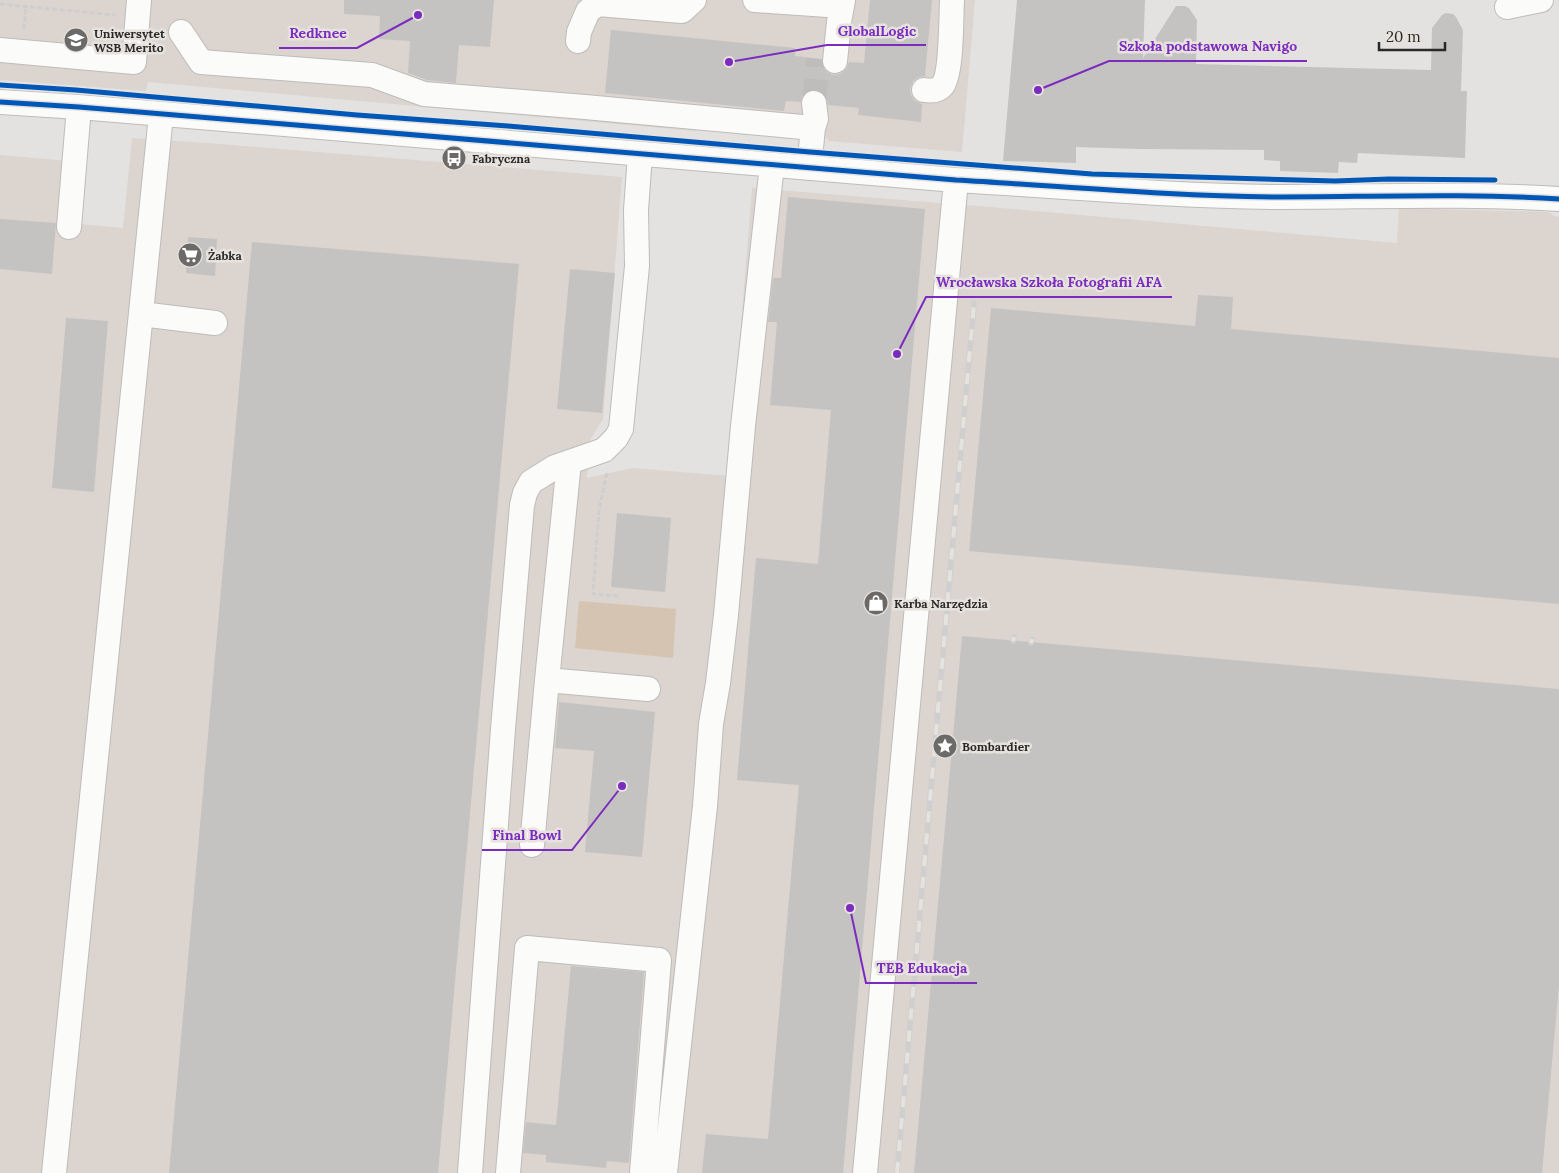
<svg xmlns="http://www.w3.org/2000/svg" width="1559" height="1173" viewBox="0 0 1559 1173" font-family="Lora,serif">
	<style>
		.built { fill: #dbd4cf }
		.green { fill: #d6c4b2 }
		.building { fill: #c5c3c2 }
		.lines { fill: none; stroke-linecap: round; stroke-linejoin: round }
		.minor-tunnel { stroke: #bfbdbb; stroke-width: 24; stroke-dasharray: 24 12; stroke-linecap: butt }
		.minor-casing { stroke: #bebcba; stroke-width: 26 }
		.path { stroke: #cfcece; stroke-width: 3; stroke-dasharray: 5 2.5; stroke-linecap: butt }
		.minor { stroke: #fbfbfa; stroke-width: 24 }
		.rail-casing { stroke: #d0cfcf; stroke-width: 5.5 }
		.rail { stroke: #e6e2de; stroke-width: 4; stroke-dasharray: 11; stroke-linecap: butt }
		.cycleway-casing { stroke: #e6e2de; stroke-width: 8 }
		.cycleway { stroke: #0057b8; stroke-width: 5 }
		.labels { text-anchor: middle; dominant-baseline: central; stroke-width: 5; stroke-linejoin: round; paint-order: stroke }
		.poi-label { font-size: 12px; font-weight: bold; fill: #2b2928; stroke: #e6e2de; text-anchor: start }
		.leader { fill: none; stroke: #7b2cbf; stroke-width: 2 }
		.callout-dot { fill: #7b2cbf; stroke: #e6e2de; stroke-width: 2 }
		.callout-label { font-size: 14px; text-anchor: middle; font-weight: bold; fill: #7b2cbf; stroke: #e6e2de; stroke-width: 5; stroke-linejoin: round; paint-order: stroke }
	</style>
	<rect width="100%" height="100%" fill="#e4e2e0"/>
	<path class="built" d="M0,0h975l-13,152 -133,-11 -6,-7 -127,-5 -1,2 -547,-49 -2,9 -146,-11z
		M132,138l89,6 401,33 -19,242 -13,21 -3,38 45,-10 97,8 23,-288 238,19 407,36 2,-35 150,4 5,4 5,1v956h-1559v-1018l68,6 12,63 43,4z"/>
	<path class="green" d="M579,601l97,8 -3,49 -98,-10z"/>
	<path class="building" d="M344,0h150l-4,47 -31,-2 -3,38 -29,-3 -19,-7 2,-32 -31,-2 1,-23 -36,-2z
		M870,0h62l-7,76 -6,1 -6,4 -3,8 1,6 4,6 7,3 -1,18 -63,-7 1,-7 -31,-3 -3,-11 -6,-4 -6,-1 -8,3 -3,5 -1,5 -15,-1 -2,10 -179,-18 6,-63 184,18v8l26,3 1,7 5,6 6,3 7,-1 6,-5 3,-7 15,1z
		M1017,0h128l-2,58 33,-52h9l4,2 8,12 -1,44 235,6 1,-42 10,-13 4,-2 7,1 3,3 7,13 -2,61h6l-2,67 -107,-5 -1,10 -18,-1 -1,11 -58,-2v-10l-16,-1v-10l-125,-1 -63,-2v16l-73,-2z
		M788,197l137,12 -82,964h-141l4,-39 62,5 31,-354 -62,-5 19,-222 62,6 13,-154 -61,-5 7,-83h-9l5,-44h8z
		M0,219l56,4 -4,51 -52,-5z
		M188,237l29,2 -2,37 -29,-3z
		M252,242l267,22 -81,909h-269z
		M570,269l45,4 -13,140 -45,-4z
		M1198,295l35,2 -2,32 328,29v246l-590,-53 22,-243 204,18z
		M66,318l42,3 -14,171 -42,-4z
		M617,513l54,5 -6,74 -54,-5z
		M962,636l597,53v296l-17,188h-628z
		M559,702l96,10 -13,145 -57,-5 9,-101 -39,-3z
		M571,966l73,6 -15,191 -22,-2 -1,7 -60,-6v-7l-23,-2 3,-31 30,3z"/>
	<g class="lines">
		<path class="minor-tunnel" d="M814,103l4,-44"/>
		<defs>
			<path id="minor" d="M755,0l87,6 1,-6
				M1507,7l34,-7
				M181,32l20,30 171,13 52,19 161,13 228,21
				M578,41l1,-9 9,-21 10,-7 84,7 12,-11
				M0,50l134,12 5,-62
				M835,61l4,-39 3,-16
				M924,90c6,1 14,1 18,-4 10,-11 9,-69 10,-86
				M0,102l79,5 877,73c106,6 212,16 318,17 95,0 190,-4 285,2
				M809,168l4,-40 3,-9 -2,-16
				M69,227l10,-120
				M141,314l74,9
				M569,462l-22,218 101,9
				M532,845l15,-165
				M54,1173l107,-1058
				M470,1173l33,-444 19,-224 3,-12 6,-11 24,-15 49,-17 12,-12 5,-9 16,-163 -1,-56 4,-56
				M508,1173l19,-225 132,12 -17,213
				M665,1173l40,-367 6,-82 7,-41 8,-68 17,-189 29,-261
				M865,1173l91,-993"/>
		</defs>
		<use href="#minor" class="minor-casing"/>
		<path class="path" d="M0,4l116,11
			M24,29l2,-23
			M607,473l-8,37 -6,84 26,2"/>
		<use href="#minor" class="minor"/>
		<defs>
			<path id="rail" d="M1013,641l1,-4
				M1031,643l1,-4
				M897,1173l77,-870"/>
		</defs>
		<use href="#rail" class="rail-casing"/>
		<use href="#rail" class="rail"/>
		<defs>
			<path id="cycleway" d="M0,85l76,5 281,25 151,11 302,26 282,22 243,7 54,-2 106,1
				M0,102l79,5 877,73c106,6 212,16 318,17 95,0 190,-4 285,2"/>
		</defs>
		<use href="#cycleway" class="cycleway-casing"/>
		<use href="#cycleway" class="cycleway"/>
	</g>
	<defs>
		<symbol id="university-disc" viewBox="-11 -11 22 22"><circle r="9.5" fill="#6c6a68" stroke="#e6e2de"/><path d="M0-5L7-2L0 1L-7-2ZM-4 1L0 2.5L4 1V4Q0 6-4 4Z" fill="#fff"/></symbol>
		<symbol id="bus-disc" viewBox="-11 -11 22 22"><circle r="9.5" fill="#6c6a68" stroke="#e6e2de"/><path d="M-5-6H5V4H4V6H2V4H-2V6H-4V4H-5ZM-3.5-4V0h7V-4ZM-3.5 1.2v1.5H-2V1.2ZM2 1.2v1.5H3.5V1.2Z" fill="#fff"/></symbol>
		<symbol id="supermarket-disc" viewBox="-11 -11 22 22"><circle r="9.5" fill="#6c6a68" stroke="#e6e2de"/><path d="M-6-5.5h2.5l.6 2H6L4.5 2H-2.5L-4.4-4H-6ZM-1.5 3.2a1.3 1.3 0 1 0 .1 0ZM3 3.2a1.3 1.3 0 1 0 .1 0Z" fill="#fff"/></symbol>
		<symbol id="shop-disc" viewBox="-11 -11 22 22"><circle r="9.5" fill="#6c6a68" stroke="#e6e2de"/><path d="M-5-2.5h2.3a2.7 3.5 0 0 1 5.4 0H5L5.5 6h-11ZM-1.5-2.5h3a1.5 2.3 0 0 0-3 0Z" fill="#fff"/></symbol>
		<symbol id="sight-disc" viewBox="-11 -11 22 22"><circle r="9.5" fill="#6c6a68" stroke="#e6e2de"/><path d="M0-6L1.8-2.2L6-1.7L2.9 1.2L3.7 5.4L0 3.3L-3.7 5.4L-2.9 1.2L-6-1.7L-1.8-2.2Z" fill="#fff"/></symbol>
	</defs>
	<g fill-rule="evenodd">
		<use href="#university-disc" x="62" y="26" width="28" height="28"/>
		<use href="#bus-disc" x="440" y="144" width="28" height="28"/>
		<use href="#supermarket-disc" x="176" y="241" width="28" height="28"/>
		<use href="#shop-disc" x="862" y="589" width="28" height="28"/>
		<use href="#sight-disc" x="931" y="732" width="28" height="28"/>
	</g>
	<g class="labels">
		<g class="poi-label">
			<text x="94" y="33">Uniwersytet<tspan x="94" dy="14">WSB Merito</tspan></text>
			<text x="472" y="158">Fabryczna</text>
			<text x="208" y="255">Żabka</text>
			<text x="894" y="603">Karba Narzędzia</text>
			<text x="962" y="746">Bombardier</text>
		</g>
	</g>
	<path class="leader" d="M729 62L827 45H926M418 15L357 48H279M1038 90L1109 61H1307M897 354L926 297H1172M622 786L572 850H482M850 908L866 983H977"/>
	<g class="callout-dot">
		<circle cx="729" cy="62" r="5"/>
		<circle cx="418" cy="15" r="5"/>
		<circle cx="1038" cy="90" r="5"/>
		<circle cx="897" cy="354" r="5"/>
		<circle cx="622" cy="786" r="5"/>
		<circle cx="850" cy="908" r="5"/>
	</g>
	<g class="callout-label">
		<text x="877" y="36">GlobalLogic</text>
		<text x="318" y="38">Redknee</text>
		<text x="1208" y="51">Szkoła podstawowa Navigo</text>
		<text x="1049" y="287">Wrocławska Szkoła Fotografii AFA</text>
		<text x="527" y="840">Final Bowl</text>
		<text x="922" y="973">TEB Edukacja</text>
	</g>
	<path d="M1379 42v8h66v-8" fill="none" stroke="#2b2928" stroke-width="2.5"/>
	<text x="1386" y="42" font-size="15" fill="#2b2928" stroke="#e6e2de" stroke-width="4" paint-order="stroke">20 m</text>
</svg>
